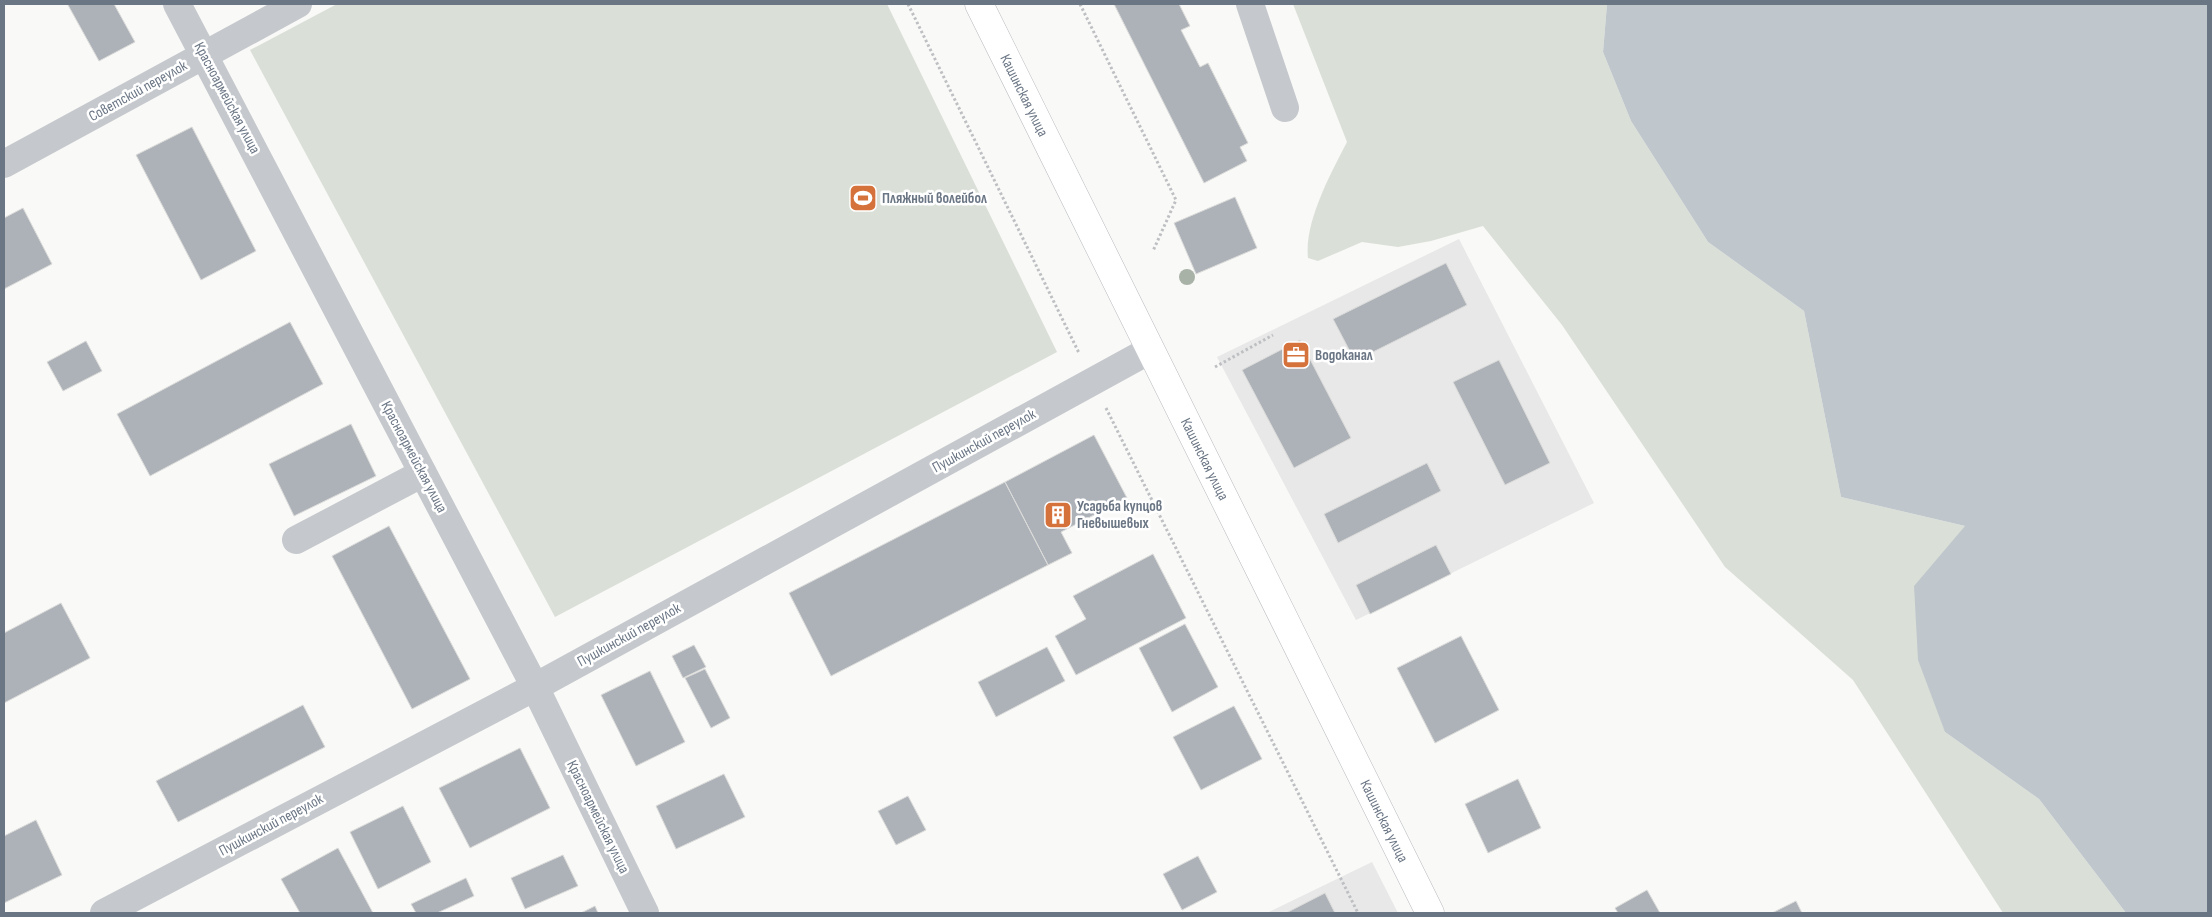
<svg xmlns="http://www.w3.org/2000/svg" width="2212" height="917" viewBox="0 0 2212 917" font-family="'Sofia Sans Condensed',sans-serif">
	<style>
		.built { fill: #e7e8e7 }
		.green { fill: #dae0d8 }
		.water { fill: #c0c7cc }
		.building { fill: #adb2b9; stroke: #dbdbd9 }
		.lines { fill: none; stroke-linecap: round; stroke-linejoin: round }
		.major-casing { stroke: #b7babe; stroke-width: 29 }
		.path { stroke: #bdbfc2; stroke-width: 3; stroke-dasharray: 2.5 2.5; stroke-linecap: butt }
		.minor { stroke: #c5c8cc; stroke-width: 28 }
		.major { stroke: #fff; stroke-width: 28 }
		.tree { fill: #a8b2a7 }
		.labels { text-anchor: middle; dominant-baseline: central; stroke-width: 5; stroke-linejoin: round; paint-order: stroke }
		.street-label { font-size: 15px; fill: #6b7685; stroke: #fff }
		.poi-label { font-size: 15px; font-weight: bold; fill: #6b7685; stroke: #fff; text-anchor: start }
	</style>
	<rect width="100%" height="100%" fill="#f9f9f7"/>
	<path class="built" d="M1459,239l135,264 -238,117 -139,-263z
		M1372,862l26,51h-131z"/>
	<path class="green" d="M337,4h550l170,348 -502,265 -305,-567z
		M1293,4h314l-4,48 28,69 77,121 96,69 37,186 124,29 -20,206 94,67 87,114h-123l-150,-233 -128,-113 -163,-242 -79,-99 -52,15 -33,6 -36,-5 -44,19 -10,-3c-4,-36 23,-85 39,-116z"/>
	<path class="water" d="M1607,4h601v909h-82l-87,-114 -94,-67 -27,-72 -4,-74 51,-60 -124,-29 -37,-186 -96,-69 -77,-121 -28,-69z"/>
	<path class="building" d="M69,4h45l21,38 -36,19 -31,-56z
		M1114,4h65l11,22 -9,4 19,37 8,-4 40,80 -8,4 7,14 -43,22z
		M192,127l64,124 -55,29 -65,-125z
		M1235,197l22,51 -61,26 -22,-51z
		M23,208l29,56 -48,25v-71z
		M1446,263l21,42 -112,56 -22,-42z
		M290,322l33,62 -173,92 -33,-62z
		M1300,340l51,98 -57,30 -52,-98z
		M86,341l16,30 -39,20 -16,-29z
		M1499,360l51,103 -45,22 -52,-103z
		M351,424l25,52 -82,40 -25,-52z
		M1094,435l33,63 -66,34 11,21 -24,12 -43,-83z
		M1427,463l14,28 -103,52 -14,-29z
		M1005,482l43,83 -217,111 -42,-83z
		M389,526l81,153 -58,30 -80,-153z
		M1436,545l15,29 -81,40 -14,-29z
		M1153,554l33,64 -110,57 -21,-39 31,-17 -13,-23z
		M61,603l29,55 -86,45v-70z
		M1185,624l33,63 -46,25 -33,-64z
		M1461,636l38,74 -64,33 -38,-75z
		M694,645l12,22 -23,11 -11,-22z
		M1047,647l18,34 -69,36 -18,-35z
		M705,669l25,49 -19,10 -26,-50z
		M650,671l35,71 -49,24 -35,-71z
		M303,705l22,42 -147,75 -22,-41z
		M1234,706l28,53 -61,31 -28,-53z
		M520,748l30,60 -80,40 -31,-60z
		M724,774l21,43 -69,32 -20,-43z
		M1518,779l23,49 -53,25 -23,-49z
		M908,796l18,34 -30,15 -18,-34z
		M403,806l28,56 -53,27 -28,-57z
		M36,820l26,55 -58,28v-67z
		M338,848l35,65h-73l-19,-34z
		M563,855l15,31 -53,23 -14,-31z
		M1198,856l19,36 -35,18 -19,-36z
		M466,878l8,18 -37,17h-21l-5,-9z
		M1647,890l13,23h-42l-3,-5z
		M1325,893l10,20h-49z
		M1796,901l6,12h-30z
		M595,906l3,7h-17z"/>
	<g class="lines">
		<defs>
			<g id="major">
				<path id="s1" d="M979,4l451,909"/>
			</g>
		</defs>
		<use href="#major" class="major-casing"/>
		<path class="path" d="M908,4l171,349
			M1080,4l96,196 -23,51
			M1215,367l58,-32
			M1106,408l252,505"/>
		<path class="minor" d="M177,4l358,683 110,226
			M1250,4l35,104
			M4,164l294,-160
			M296,540l127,-67
			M104,913l431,-226 615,-337"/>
		<use href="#major" class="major"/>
	</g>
	<circle class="tree" cx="1187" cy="277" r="8"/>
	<defs>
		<symbol id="stadium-square" viewBox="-11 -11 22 22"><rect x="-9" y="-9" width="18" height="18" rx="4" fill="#d5713b" stroke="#fff"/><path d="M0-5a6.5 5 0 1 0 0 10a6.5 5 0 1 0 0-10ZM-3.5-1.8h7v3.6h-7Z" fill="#fff"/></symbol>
		<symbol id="office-square" viewBox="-11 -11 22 22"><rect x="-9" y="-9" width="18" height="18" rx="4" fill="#d5713b" stroke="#fff"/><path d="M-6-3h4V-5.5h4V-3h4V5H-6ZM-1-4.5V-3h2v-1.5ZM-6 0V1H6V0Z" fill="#fff"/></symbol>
		<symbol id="building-square" viewBox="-11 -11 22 22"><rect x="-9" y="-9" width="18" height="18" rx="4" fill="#d5713b" stroke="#fff"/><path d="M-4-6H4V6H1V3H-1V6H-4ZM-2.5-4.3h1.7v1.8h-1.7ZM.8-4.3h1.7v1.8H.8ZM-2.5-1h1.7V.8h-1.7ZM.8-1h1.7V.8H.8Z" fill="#fff"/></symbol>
	</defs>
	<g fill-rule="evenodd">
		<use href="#stadium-square" x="847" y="182" width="32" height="32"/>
		<use href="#office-square" x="1280" y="339" width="32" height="32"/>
		<use href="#building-square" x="1042" y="499" width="32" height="32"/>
	</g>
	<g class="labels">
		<g class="street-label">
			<text transform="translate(138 91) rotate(-29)">Советский переулок</text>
			<text stroke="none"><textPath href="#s1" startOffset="102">Кашинская улица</textPath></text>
			<text transform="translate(227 98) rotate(62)">Красноармейская улица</text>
			<text transform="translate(984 441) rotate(-29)">Пушкинский переулок</text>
			<text transform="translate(414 457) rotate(62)">Красноармейская улица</text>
			<text stroke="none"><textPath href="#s1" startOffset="508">Кашинская улица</textPath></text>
			<text transform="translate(629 635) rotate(-29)">Пушкинский переулок</text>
			<text transform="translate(598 817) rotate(64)">Красноармейская улица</text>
			<text stroke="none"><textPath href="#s1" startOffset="912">Кашинская улица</textPath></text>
			<text transform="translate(271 825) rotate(-28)">Пушкинский переулок</text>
		</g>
		<g class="poi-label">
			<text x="882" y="198">Пляжный волейбол</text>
			<text x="1315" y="355">Водоканал</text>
			<text x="1077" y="506">Усадьба купцов<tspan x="1077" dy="17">Гневышевых</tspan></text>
		</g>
	</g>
	<rect width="2212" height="917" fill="none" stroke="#6b7685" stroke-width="10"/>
</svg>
